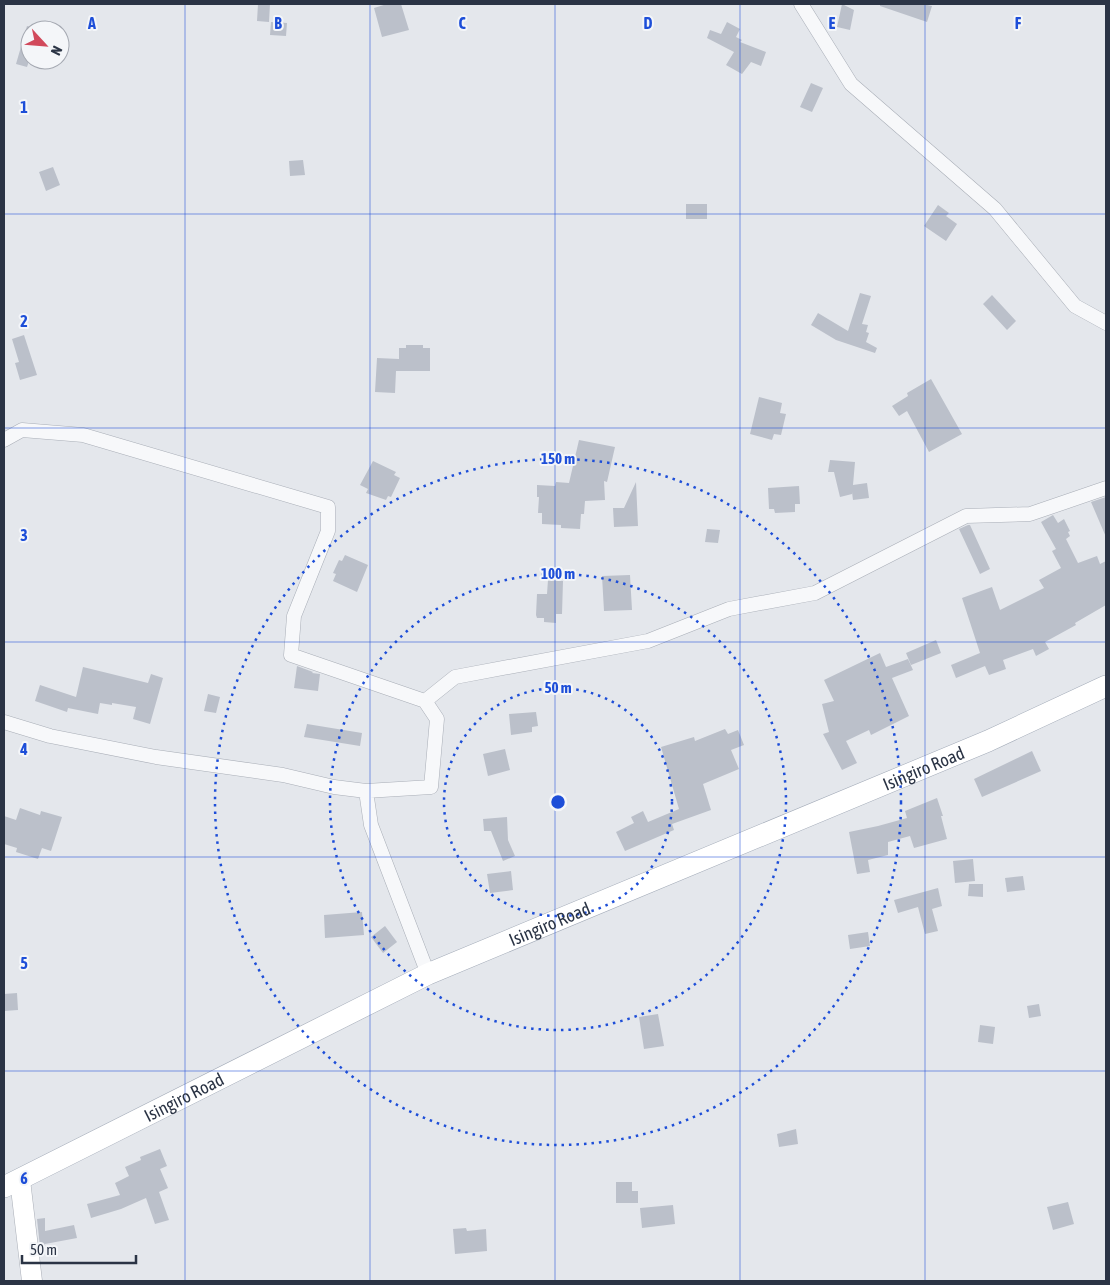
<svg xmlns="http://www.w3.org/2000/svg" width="1110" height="1285" viewBox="0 0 1110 1285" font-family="'Asap Condensed',sans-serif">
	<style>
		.building { fill: #bbc0ca }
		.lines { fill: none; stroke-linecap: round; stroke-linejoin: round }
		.street-casing { stroke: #a9aeb7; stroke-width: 15 }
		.secondary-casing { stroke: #a9aeb7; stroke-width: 21 }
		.primary-casing { stroke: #a3abb8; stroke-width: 22 }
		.street { stroke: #f7f8fa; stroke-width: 14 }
		.secondary { stroke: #fff; stroke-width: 20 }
		.primary { stroke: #fff; stroke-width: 21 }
		.grid { fill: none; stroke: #1d4ed8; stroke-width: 1; stroke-opacity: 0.55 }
		.ring { fill: none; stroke: #1d4ed8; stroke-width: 2.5; stroke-dasharray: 2.5 5 }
		.labels { text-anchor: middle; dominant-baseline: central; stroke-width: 4; stroke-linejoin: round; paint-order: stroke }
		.street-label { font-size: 18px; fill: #2b3445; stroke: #f4f6f9 }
		.grid-label { font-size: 16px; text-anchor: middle; font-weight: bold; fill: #1d4ed8; stroke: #f4f6f9; stroke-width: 4; stroke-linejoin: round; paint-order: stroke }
		.centre { fill: #1d4ed8; stroke: #f4f6f9; stroke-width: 2.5 }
		.ring-label { font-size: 15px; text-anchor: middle; font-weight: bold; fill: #1d4ed8; stroke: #f4f6f9; stroke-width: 4; stroke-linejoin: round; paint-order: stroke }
	</style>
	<rect width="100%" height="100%" fill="#e4e7ec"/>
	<path class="building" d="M258,4h12l-1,18 -12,-1z
		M387,4h14l8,26 -27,7 -8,-29z
		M842,4l12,6 -4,20 -13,-3z
		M880,4h42l10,2 -5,16 -47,-16z
		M271,22l16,1 -1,13 -16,-1z
		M727,22l13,7 -4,8 6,3 -2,2 26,10 -5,14 -10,-4 -9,12 -16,-9 8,-13 -27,-14 3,-8 11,4z
		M27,26l3,1v31l-3,9 -11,-3z
		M811,83l12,5 -11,24 -12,-5z
		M303,160l2,15 -15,1 -1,-15z
		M53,167l7,18 -14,6 -7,-19z
		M686,204h21v15h-21z
		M938,205l11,8 -3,3 11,8 -11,17 -22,-15z
		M860,293l11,3 -9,28 6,1 -2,7 3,1 -3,9 11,6 -2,5 -39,-13 -25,-15 7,-12 30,18z
		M992,295l24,26 -9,9 -24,-26z
		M24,335l13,40 -17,5 -5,-17 4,-1 -7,-23z
		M406,345h17v3h7v23h-34l-1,22 -20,-1 2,-34 22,1v-11h7z
		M931,379l31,55 -33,18 -22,-41 -8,5 -7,-10 16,-10 -1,-3z
		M759,397l23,6 -2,10 6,1 -5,21 -7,-1 -2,6 -22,-6z
		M579,440l36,7 -8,35 -3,-1 1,19 -20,1 -1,13h-3l-1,15 -19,-1v-3l-19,-1v-11h-4l1,-16h-2v-12l18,1 1,-4 13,1z
		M830,460l25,2 -2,23 14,-2 2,15 -16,2 -1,-8v2l-12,3 -6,-25h-6z
		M373,461l23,11 -2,3 6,3 -9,19 -3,-1 -2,4 -20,-7 2,-4 -8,-4z
		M636,482l2,44 -24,1 -1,-19h11z
		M799,486l1,18h-5v8l-20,1 -1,-4h-5l-1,-21z
		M1106,497v40l-15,-35z
		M1053,515l5,8 6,-4 6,12 -2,1 2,4 -4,3 12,24 19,-7 3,8 6,-3v44l-31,18 1,2 -31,17 4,7 -13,7 -3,-7 -30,11 3,9 -17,6 -4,-9 -29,12 -5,-13 29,-12 -18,-55 30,-11 8,23 44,-22 -5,-8 22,-12 -9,-17 4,-2 -15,-27z
		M968,525h2l20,44 -10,5 -21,-45z
		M707,529l13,1 -2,13 -13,-1z
		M345,555l23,10 -11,27 -24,-11 3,-7 -3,-1 6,-13 3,1z
		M630,575l2,35 -28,1 -2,-35z
		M548,580l15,1 -1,33h-6v9l-12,-1v-4h-7l-1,-3 1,-21h10z
		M936,640l5,13 -30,12 -5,-12z
		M880,653l6,14 22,-8 5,11 -21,8 17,38 -38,19 -2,-5 -23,11 11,22 -15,7 -19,-36 6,-2 -7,-28 12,-3 -10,-21z
		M297,666l16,6 -1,1 8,1 -2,17 -24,-3z
		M83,667l65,16 3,-9 12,4 -13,46 -17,-5 3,-12 -24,-4v2l-12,-2 -2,11 -30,-6 -1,4 -32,-11 5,-16 36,12z
		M208,694l12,3 -4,16 -12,-2z
		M536,712l2,14 -6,1v5l-21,3 -2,-21z
		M307,724l55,9 -2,13 -56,-9z
		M725,729l3,5 10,-4 6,15 -13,5 8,19 -36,15 8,26 -39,14 2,6 -49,21 -9,-19 18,-9 -3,-6 12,-6 5,11 31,-13 -18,-62 33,-10 1,4z
		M505,749l5,21 -22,6 -5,-22z
		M1032,751l9,20 -59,26 -8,-18z
		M937,798l6,18h-2l6,23 -33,9 -4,-12 -22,6v13l-20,5 2,12 -13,2 -8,-42 29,-6 29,-8 -2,-7z
		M20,808l20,7 1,-4 21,6 -11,34 -9,-3 -4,11 -22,-7 1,-4 -13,-4v-28l12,4z
		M507,817l1,23 7,16 -12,5 -12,-30h-7l-1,-12z
		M973,859l2,22 -20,2 -2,-22z
		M511,871l2,19 -23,3 -3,-19z
		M1023,876l2,14 -18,2 -2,-14z
		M969,884h14v13l-15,-1z
		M938,888l4,18 -10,3 6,22 -13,3 -7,-27 -20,6 -4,-13z
		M362,912l2,23 -39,3 -1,-23z
		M385,926l12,16 -14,11 -12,-16z
		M868,932l2,14 -20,3 -2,-14z
		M17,993l1,17 -14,1v-17z
		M1039,1004l2,12 -12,2 -2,-12z
		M658,1014l6,32 -20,3 -5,-32z
		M980,1025l15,2 -2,17 -15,-2z
		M796,1129l2,15 -19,3 -2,-13z
		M160,1149l7,17 -7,3 8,19 -9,4 10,28 -14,4 -9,-26 -25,11 -30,9 -4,-14 33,-9 -5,-12 14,-7 -4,-9 16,-7 -1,-3z
		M616,1182h16v9h6v12h-22z
		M1068,1202l6,22 -21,6 -6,-23z
		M673,1205l2,19 -33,4 -2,-20z
		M45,1218v13l29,-6 3,13 -32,6v3h-5l-3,-28z
		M466,1228l1,3 19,-2 1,22 -32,3 -2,-25z"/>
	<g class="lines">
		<defs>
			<path id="street" d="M801,4l50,80 144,125 80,97 31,17
				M4,440l18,-10 61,5 245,72v24l-34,85 -3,39 134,46 12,18 -6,68 -65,4
				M425,701l30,-24 193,-36 81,-32 86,-16 151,-77 64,-2 76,-26
				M4,722l46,14 106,21 127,18 51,12 32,4 5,34 57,149"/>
			<path id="secondary" d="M20,1180l12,101"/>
			<g id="primary">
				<path id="s1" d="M4,1187l424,-213 560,-233 118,-55"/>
			</g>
		</defs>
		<use href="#street" class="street-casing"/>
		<use href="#secondary" class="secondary-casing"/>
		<use href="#primary" class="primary-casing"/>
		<use href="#street" class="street"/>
		<use href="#secondary" class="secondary"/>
		<use href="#primary" class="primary"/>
	</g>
	<path class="grid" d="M185,4v1277M370,4v1277M555,4v1277M740,4v1277M925,4v1277M4,214h1102M4,428h1102M4,642h1102M4,857h1102M4,1071h1102"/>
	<g class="ring">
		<circle cx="558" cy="802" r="114"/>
		<circle cx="558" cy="802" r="228"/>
		<circle cx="558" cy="802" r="343"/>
	</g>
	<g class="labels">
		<g class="street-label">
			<text stroke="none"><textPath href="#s1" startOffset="1011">Isingiro Road</textPath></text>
			<text stroke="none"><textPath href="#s1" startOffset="606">Isingiro Road</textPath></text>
			<text stroke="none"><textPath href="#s1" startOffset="201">Isingiro Road</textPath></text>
		</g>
	</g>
	<g class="grid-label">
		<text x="92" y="29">A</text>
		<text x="278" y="29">B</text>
		<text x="462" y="29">C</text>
		<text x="648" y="29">D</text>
		<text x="832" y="29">E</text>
		<text x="1018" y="29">F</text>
		<text x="24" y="113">1</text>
		<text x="24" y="327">2</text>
		<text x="24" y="541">3</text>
		<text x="24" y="755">4</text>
		<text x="24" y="969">5</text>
		<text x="24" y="1184">6</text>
	</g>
	<circle cx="558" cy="802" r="8" class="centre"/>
	<g class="ring-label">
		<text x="558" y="464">150 m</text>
		<text x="558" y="579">100 m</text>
		<text x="558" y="693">50 m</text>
	</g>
	<rect width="1110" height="1285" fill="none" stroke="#2b3445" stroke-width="10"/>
	<g transform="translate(45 45) rotate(116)"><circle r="24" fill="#f4f6f9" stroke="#a4a8b1"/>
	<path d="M0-4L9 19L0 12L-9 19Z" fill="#d1495b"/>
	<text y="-8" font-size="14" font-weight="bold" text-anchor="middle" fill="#2b3445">N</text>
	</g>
	<path d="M22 1255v8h114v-8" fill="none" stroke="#2b3445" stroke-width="2.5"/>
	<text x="30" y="1255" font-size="15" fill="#2b3445" stroke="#f4f6f9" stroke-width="4" paint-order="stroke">50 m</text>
</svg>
